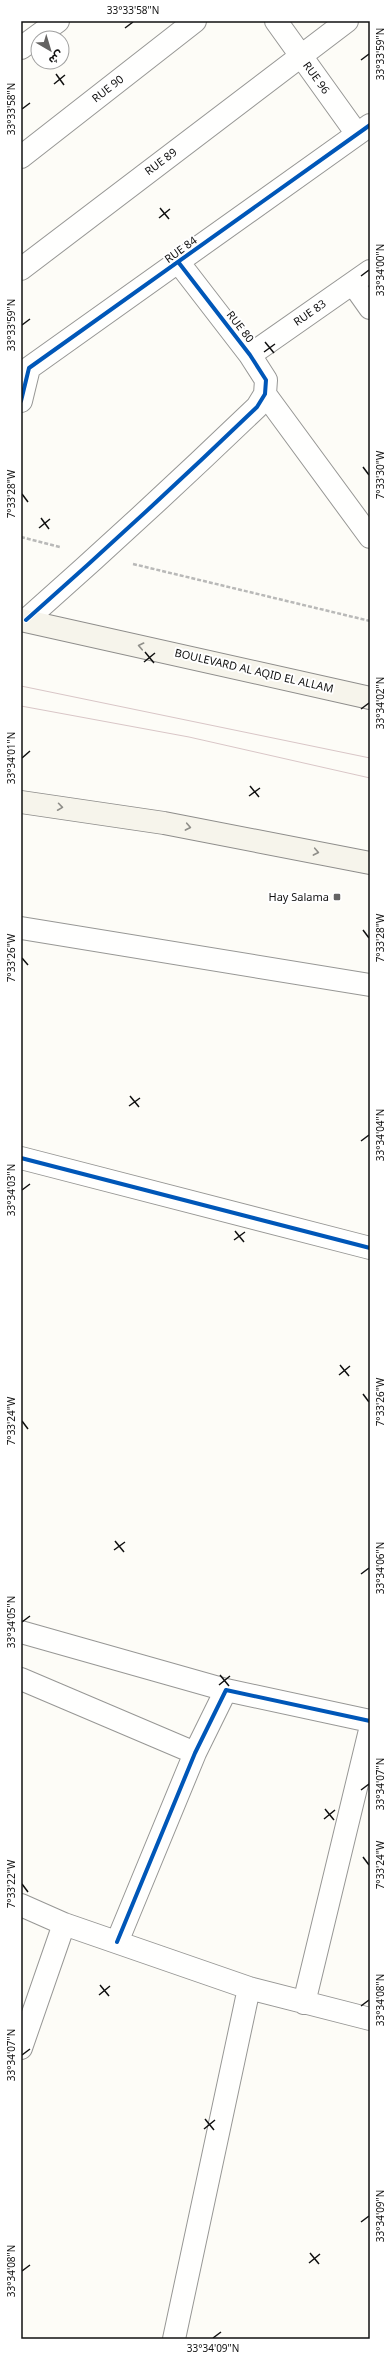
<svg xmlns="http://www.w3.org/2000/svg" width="391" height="2360" viewBox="0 0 391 2360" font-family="Georgia,'Noto Sans Arabic',serif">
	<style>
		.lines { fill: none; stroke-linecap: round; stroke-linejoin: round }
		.minor-casing { stroke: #979795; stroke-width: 24 }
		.secondary-casing { stroke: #8e8d8b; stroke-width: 24 }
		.path { stroke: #b9b9b8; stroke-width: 2.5; stroke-dasharray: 4 2; stroke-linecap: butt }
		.minor { stroke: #fffffe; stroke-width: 22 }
		.secondary { stroke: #f6f4eb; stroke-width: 22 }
		.tram { stroke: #d9c6c7; stroke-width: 1 }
		.cycleway-casing { stroke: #fff; stroke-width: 6 }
		.cycleway { stroke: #0057b8; stroke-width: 4 }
		.oneway { stroke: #8f8e89 }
		.ticks { fill: none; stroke: #111; stroke-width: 1.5 }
		.poi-dot { fill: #646362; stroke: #fff; stroke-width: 1.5 }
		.labels { text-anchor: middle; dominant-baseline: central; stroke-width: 4; stroke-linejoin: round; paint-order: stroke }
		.street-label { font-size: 11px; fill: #111; stroke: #fff }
		.poi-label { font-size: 11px; fill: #111; stroke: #fff; text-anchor: end }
		.neatline { fill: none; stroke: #111; stroke-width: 1.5 }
		.ticks-label { font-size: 10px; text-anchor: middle; fill: #111 }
	</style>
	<rect width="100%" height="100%" fill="#fdfcf7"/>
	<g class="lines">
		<defs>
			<path id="minor" d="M276,21l81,113
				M21,48l37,-27
				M21,157l174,-136
				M21,269l326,-248
				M353,284l17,24
				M250,355l120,-84
				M265,394l105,143
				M21,401l8,-33 341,-243
				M26,620c78,-69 155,-140 231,-213l8,-13 1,-14 -16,-25 -71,-92
				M21,928l349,57
				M21,1158l349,90
				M21,1632l205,58
				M21,1679l174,74
				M21,1905l43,19 185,64 121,31
				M117,1942l78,-189 31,-63 144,31
				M304,2003l66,-273
				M21,2048l43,-124
				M174,2339l75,-351"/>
			<path id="secondary" d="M21,620l349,78
				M21,802l143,21 206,40"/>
		</defs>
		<use href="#minor" class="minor-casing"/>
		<use href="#secondary" class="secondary-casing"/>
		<path class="path" d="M21,537l39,10
			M133,564l237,57"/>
		<use href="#minor" class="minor"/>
		<use href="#secondary" class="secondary"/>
		<path class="tram" d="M21,686l349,72
			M21,706l168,31 181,41"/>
		<defs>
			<path id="cycleway" d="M21,401l8,-33 341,-243
				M26,620c78,-69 155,-140 231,-213l8,-13 1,-14 -16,-25 -71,-92
				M21,1158l349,90
				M117,1942l78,-189 31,-63 144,31"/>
		</defs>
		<use href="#cycleway" class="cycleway-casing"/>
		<use href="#cycleway" class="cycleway"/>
	</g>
	<defs><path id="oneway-chevron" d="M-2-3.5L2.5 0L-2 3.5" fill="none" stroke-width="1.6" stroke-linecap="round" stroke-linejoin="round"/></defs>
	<g class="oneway">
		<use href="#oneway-chevron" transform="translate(141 646) rotate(-168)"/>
		<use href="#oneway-chevron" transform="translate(60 807) rotate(8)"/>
		<use href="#oneway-chevron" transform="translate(188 827) rotate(11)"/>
		<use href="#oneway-chevron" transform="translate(316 852) rotate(11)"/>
	</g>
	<path class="ticks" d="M125,28l8,-6M361,60l8,-6M56,74l8,11M54,84l11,-9M22,109l8,-6M160,208l9,11M159,218l11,-9M361,276l8,-6M22,325l8,-6M265,342l9,11M264,352l11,-8M363,467l6,8M22,494l6,8M41,518l8,11M39,528l11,-9M145,652l9,11M144,662l11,-9M361,709l8,-6M22,758l8,-7M250,786l9,11M249,796l11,-8M363,930l6,8M22,958l6,7M130,1096l9,11M129,1106l11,-8M361,1141l8,-6M22,1190l8,-6M235,1231l9,11M234,1240l11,-8M340,1365l9,11M339,1375l11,-9M363,1394l6,8M22,1421l6,8M115,1541l9,11M114,1550l11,-8M361,1574l8,-6M22,1622l8,-6M220,1675l9,11M219,1685l11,-9M361,1790l8,-6M325,1809l9,11M324,1819l11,-9M363,1857l6,8M22,1884l6,8M100,1985l9,11M99,1995l11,-9M361,2006l8,-6M22,2055l8,-6M205,2119l9,11M204,2129l11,-9M361,2222l8,-6M310,2253l9,11M309,2263l11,-9M22,2271l8,-6M213,2338l8,-6"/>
	<rect class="poi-dot" x="333" y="893" width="8" height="8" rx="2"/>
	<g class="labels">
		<g class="street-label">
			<text transform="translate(316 78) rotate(54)">RUE 96</text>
			<text transform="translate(108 89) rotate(-38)">RUE 90</text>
			<text transform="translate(161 162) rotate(-37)">RUE 89</text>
			<text transform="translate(181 250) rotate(-36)">RUE 84</text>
			<text transform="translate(310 313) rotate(-35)">RUE 83</text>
			<text transform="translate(240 327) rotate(52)">RUE 80</text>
			<text transform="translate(254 671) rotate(13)">BOULEVARD AL AQID EL ALLAM</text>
		</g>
		<g class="poi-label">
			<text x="329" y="897">Hay Salama</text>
		</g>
	</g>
	<rect width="391" height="2360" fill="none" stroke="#ffffff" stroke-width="44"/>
	<g transform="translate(50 50) rotate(142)"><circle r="19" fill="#ffffff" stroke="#a0a0a0"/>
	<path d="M0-3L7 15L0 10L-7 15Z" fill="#646362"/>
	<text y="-6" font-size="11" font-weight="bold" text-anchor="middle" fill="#111111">ش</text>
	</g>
	<rect x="22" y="22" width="347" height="2316" class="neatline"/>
	<g class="ticks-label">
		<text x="133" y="14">33°33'58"N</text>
		<text transform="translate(380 54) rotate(-90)" y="4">33°33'59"N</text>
		<text transform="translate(11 109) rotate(-90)" y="4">33°33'58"N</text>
		<text transform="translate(380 270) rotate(-90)" y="4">33°34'00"N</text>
		<text transform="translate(11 325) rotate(-90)" y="4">33°33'59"N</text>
		<text transform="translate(380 475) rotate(-90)" y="4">7°33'30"W</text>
		<text transform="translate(11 494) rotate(-90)" y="4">7°33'28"W</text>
		<text transform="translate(380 703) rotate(-90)" y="4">33°34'02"N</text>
		<text transform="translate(11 758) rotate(-90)" y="4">33°34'01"N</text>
		<text transform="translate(380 938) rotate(-90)" y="4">7°33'28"W</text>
		<text transform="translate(11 958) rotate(-90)" y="4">7°33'26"W</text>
		<text transform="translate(380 1135) rotate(-90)" y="4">33°34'04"N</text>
		<text transform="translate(11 1190) rotate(-90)" y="4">33°34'03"N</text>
		<text transform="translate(380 1402) rotate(-90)" y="4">7°33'26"W</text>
		<text transform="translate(11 1421) rotate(-90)" y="4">7°33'24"W</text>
		<text transform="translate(380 1568) rotate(-90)" y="4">33°34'06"N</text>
		<text transform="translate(11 1622) rotate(-90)" y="4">33°34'05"N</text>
		<text transform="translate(380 1784) rotate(-90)" y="4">33°34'07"N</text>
		<text transform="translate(380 1865) rotate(-90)" y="4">7°33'24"W</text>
		<text transform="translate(11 1884) rotate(-90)" y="4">7°33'22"W</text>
		<text transform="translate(380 2000) rotate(-90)" y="4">33°34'08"N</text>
		<text transform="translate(11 2055) rotate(-90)" y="4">33°34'07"N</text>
		<text transform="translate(380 2216) rotate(-90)" y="4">33°34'09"N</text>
		<text transform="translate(11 2271) rotate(-90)" y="4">33°34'08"N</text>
		<text x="213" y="2352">33°34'09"N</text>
	</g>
</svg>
